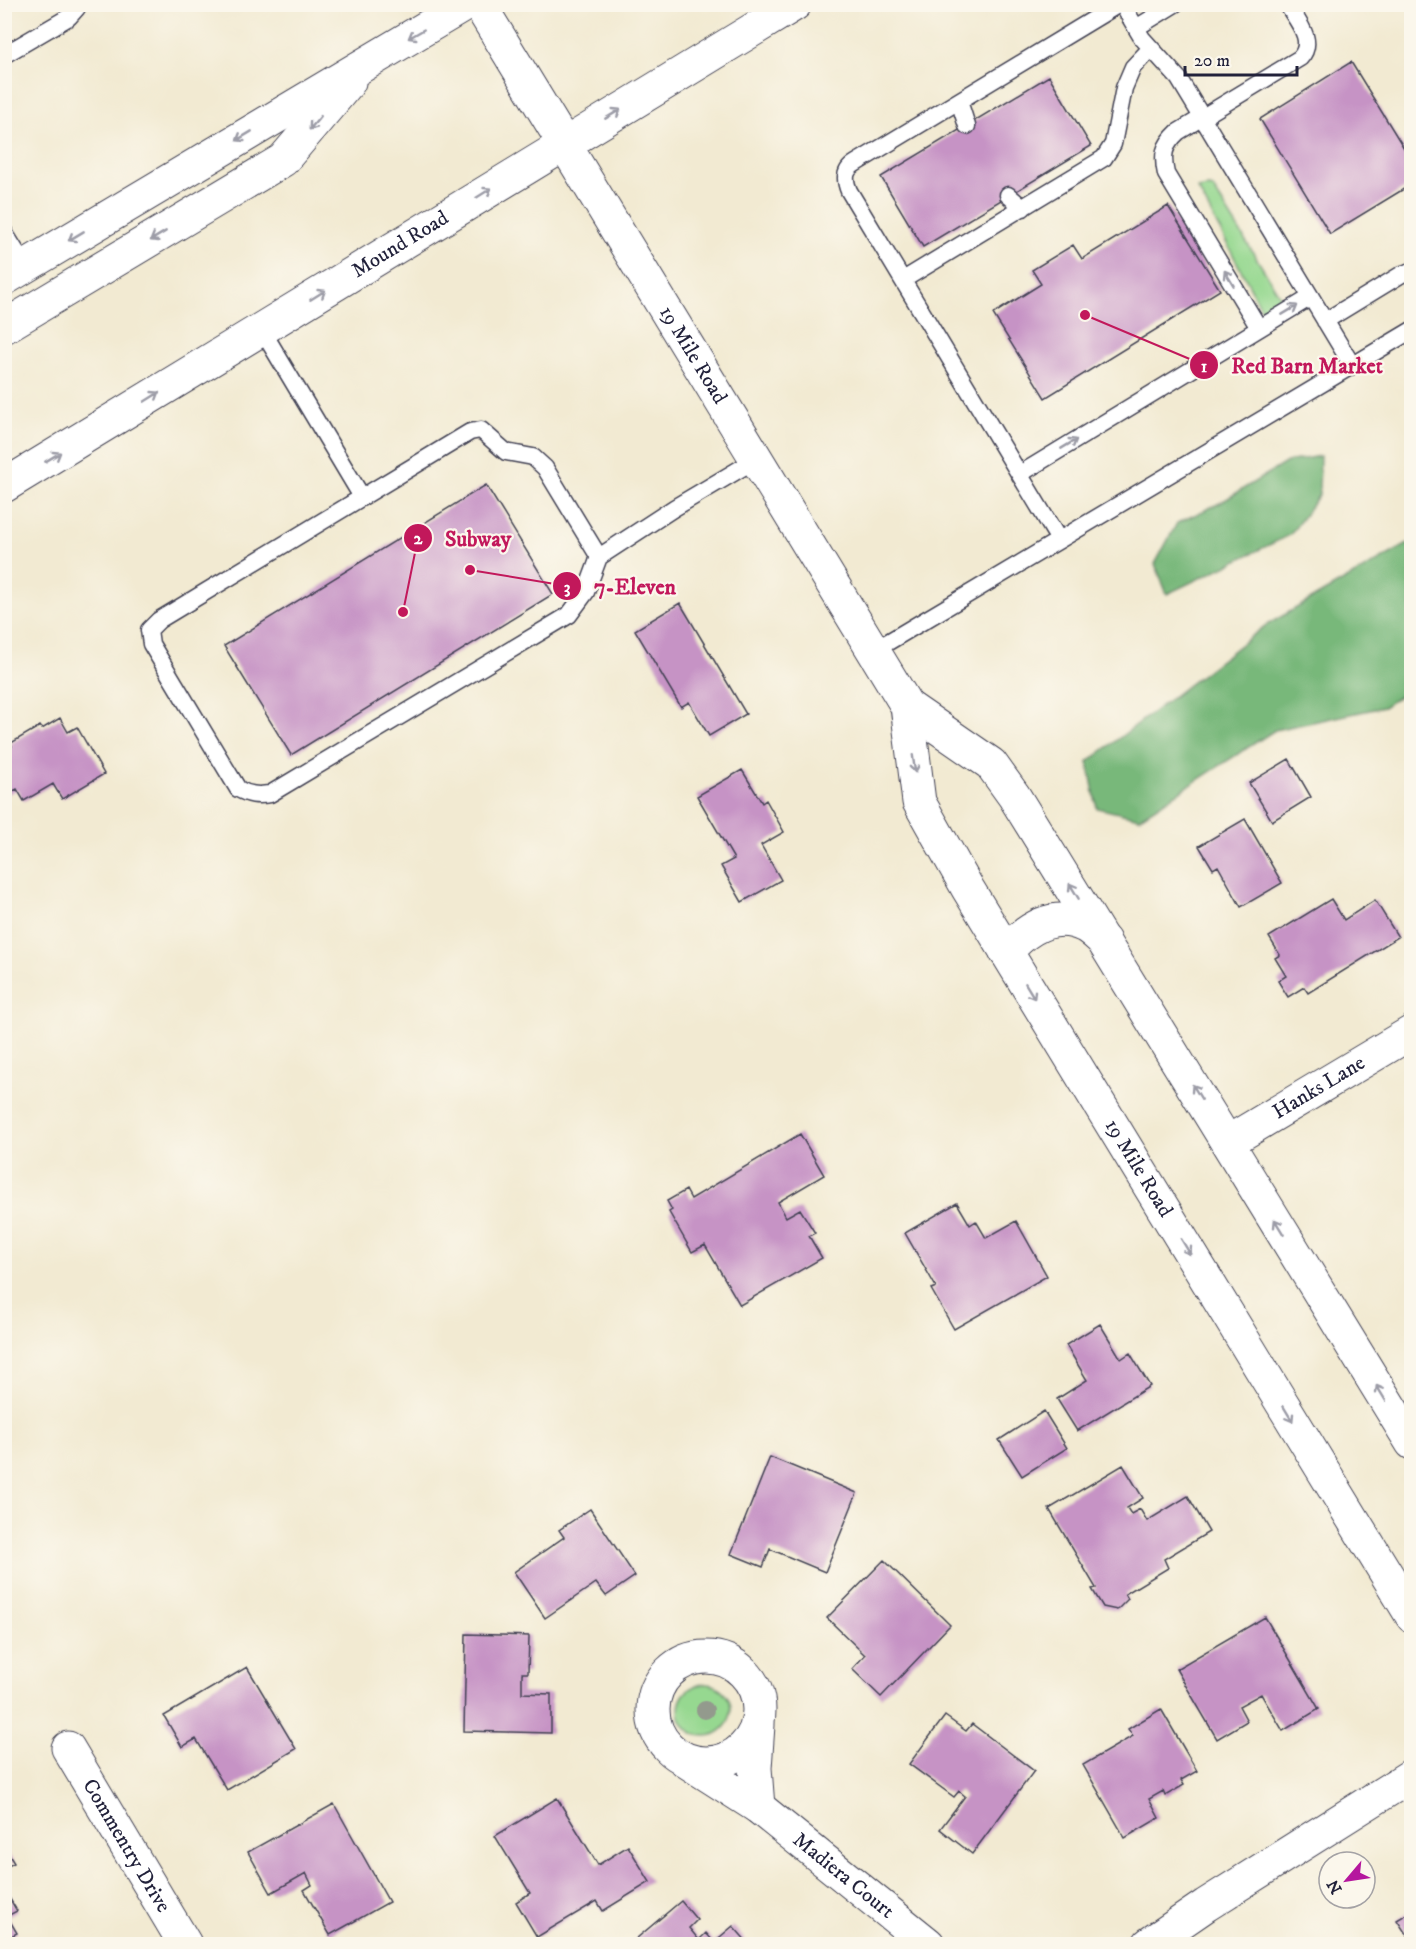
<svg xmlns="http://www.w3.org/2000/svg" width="1416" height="1949" viewBox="0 0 1416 1949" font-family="'IM FELL DW Pica',serif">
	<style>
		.green { fill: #96d890; stroke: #5c7d66; stroke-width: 1.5 }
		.forest { fill: #78b87a; stroke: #4d6d5a; stroke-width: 1.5 }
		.building { fill: #c693c5 }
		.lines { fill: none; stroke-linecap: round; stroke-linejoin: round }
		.lane-casing { stroke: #414052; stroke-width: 19 }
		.street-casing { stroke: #414052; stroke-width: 35 }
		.secondary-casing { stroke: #414052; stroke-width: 35 }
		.lane { stroke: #fff; stroke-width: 16 }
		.street { stroke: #fff; stroke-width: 33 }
		.secondary { stroke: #fff; stroke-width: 33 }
		.tree { fill: #939a8d }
		.oneway { stroke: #9c9ca7 }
		.labels { text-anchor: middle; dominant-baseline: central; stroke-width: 4.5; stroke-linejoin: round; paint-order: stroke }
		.street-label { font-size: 21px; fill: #22223b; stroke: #fbf7ec }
		.leader { fill: none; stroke: #c2185b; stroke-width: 2 }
		.callout-dot { fill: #c2185b; stroke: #fbf7ec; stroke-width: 2 }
		.mark-label { font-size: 18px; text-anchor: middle; font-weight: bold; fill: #fff }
		.callout-label { font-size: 22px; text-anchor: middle; font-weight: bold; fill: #c2185b; stroke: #fbf7ec; stroke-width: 4.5; stroke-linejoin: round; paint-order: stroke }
	</style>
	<rect width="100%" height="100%" fill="#fbf7ec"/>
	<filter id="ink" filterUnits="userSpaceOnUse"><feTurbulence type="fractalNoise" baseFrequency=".0167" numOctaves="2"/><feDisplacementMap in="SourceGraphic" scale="12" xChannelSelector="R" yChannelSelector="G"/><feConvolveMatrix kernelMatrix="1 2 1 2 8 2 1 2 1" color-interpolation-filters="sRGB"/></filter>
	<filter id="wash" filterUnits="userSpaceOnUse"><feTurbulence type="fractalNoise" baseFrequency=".008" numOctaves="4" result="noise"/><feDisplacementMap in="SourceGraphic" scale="24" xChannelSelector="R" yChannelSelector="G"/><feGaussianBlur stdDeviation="1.35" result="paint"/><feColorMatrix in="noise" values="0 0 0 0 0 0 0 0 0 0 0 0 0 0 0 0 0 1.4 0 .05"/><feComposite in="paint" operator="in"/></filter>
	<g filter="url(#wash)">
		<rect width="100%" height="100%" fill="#f2ead2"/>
		<path class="green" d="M1208,187l5,1 70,113v5l-16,13 -69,-130z
			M679 1710a26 26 0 1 1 52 0a26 26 0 1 1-52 0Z"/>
		<path class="forest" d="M1320,456l-1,39 -29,40 -123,59 -12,-30 22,-41 43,-20 67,-41z
			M1411,542v146l-27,19 -109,23 -136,88 -42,-10 -9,-46 177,-136z"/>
		<g id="blocks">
			<path class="building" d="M1351,62l61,99v23l-82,50 -70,-115z
				M1049,76l42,70 -168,101 -42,-70z
				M1168,206l52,84 -175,108 -52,-84 48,-30 -9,-14 41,-25 9,14z
				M486,485l67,109 -262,161 -67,-109z
				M680,603l66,111 -37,22 -20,-34 -8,5 -46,-77z
				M60,718l8,14 9,-5 27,47 -42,25 -9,-15 -29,17 -7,-12 -13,7v-46l8,-4 -1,-3 29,-17 2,3z
				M1289,759l22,38 -39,24 -23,-38z
				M742,770l20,33 4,-3 18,32 -23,13 20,35 -39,22 -21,-36 13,-7 -37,-63z
				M1245,819l37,64 -41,24 -23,-41 -5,3 -14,-23z
				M1331,899l13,21 31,-20 23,37 -90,56 -4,-6 -16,10 -10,-16 8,-5 -11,-18 5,-3 -11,-18z
				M800,1134l24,41 -46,27 8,15 14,-8 15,24 -6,3 13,22 -82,47 -35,-60 -13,7 -23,-40 3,-2 -5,-9 19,-11 5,9z
				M957,1203l13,22 6,-4 10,17 30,-17 31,55 -93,53 -23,-40 5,-2 -31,-54z
				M1100,1324l21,35 9,-6 20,33 -73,45 -20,-32 30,-19 -21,-35z
				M1044,1411l23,37 -45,28 -23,-36z
				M770,1457l87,36 -32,79 -55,-23 -7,18 -32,-13z
				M1123,1465l20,33 -16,10 4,6 9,-5 7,12 41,-25 21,36 -45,27 4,9 -43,26 3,5 -11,11 -14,-3 -11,-18 4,-1 -47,-79z
				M590,1509l45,67 -29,20 -10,-13 -51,35 -31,-46 50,-35 -5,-7z
				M884,1560l66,65 -69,72 -29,-28 13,-14 -38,-37z
				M1265,1617l54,92 -36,22 -22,-37 -22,12 8,15 -30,18 -41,-70z
				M466,1634l63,2 -1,37h-6v20l29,1v39l-87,-2z
				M247,1667l49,82 -69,41 -31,-51 -14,8 -18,-31z
				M1161,1709l36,62 -16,9 3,5 -19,11 -2,-5 -14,8 10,19 -34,20 -42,-73 50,-29 -5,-7z
				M945,1716l21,15 6,-7 62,47 -62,83 -32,-25 25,-33 -6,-5 -5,6 -45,-33z
				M557,1798l41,67 30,-19 22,36 -47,29 -6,-10 -60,36 -21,-35 14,-9 -35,-57z
				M334,1804l55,98 -59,33 -26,-45 8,-5 -6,-12 -35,20 -23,-41z
				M4,1847l10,16 -10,5z
				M4,1889l13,22 -10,5 10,17 -13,7z
				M681,1901l16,19 -8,8 10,12 7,-7 8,9 19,-16 16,18h-119z
				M1412,1911v32l-15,-23z"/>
		</g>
	</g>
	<g filter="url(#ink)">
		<use href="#blocks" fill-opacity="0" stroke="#414052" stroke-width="1.5"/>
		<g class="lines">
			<defs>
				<path id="lane" d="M1122,4l20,34 37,41 173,286
					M1136,28l39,-24
					M4,55l65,-38 8,-9 -1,-4
					M959,101l8,25
					M1008,195l15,13
					M4,232l21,34
					M903,280l201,-122 9,-14 11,-56 9,-21 18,-19
					M1325,321l77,-47 10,-3
					M1259,328l-93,-154c-4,-19 -3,-28 12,-42l122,-74c16,-17 -3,-37 -13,-54
					M262,330l100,167
					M1020,474l291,-177
					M1059,540l-210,-349c-5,-12 -5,-21 7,-28l263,-159
					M599,557l-54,-89 -12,-11 -27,-5 -25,-22 -11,2 -311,188 -10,10 2,14 87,145c11,6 19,7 32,5l299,-179 17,-23 13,-35 75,-49 81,-48
					M873,651l539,-321"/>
				<g id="street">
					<path id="s1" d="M1228,1142l184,-110"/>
					<circle cx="706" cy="1710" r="53"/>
					<path d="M758,1725l-3,43 3,39"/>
					<path id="s2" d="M68,1748l117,196"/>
					<path id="s3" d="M686,1761l72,46 170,137"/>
					<path d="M1149,1944l57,-39 206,-130"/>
				</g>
				<g id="secondary">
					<path id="s4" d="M479,4l428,702 12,96 49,87 444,727"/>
					<path d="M4,279l462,-275"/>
					<path d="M4,327l279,-167 66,-78"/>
					<path id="s5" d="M4,486l791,-482"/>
					<path d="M907,706l84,58 23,32 398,647"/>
					<path d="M1006,952c20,-23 48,-42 79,-26 7,4 13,10 19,15"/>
				</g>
			</defs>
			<use href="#lane" class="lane-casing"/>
			<use href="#street" class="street-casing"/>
			<use href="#secondary" class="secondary-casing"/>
			<use href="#lane" class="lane"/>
			<use href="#street" class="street"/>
			<use href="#secondary" class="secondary"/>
		</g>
		<circle class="tree" cx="705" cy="1710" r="9"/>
		<defs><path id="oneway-shaft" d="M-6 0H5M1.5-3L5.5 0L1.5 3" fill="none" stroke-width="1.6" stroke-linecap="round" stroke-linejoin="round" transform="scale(1.5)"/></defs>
		<g class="oneway">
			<use href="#oneway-shaft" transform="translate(416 34) rotate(150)"/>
			<use href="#oneway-shaft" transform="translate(613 114) rotate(-31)"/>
			<use href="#oneway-shaft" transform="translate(315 123) rotate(130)"/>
			<use href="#oneway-shaft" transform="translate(244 136) rotate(149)"/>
			<use href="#oneway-shaft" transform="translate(484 193) rotate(-32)"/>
			<use href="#oneway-shaft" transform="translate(76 236) rotate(149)"/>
			<use href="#oneway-shaft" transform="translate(158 236) rotate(149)"/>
			<use href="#oneway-shaft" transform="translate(1229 278) rotate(-121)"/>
			<use href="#oneway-shaft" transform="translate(318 295) rotate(-32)"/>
			<use href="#oneway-shaft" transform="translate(1290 310) rotate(-31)"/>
			<use href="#oneway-shaft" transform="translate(152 397) rotate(-32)"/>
			<use href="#oneway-shaft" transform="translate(1069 444) rotate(-31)"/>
			<use href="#oneway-shaft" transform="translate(53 457) rotate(-31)"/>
			<use href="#oneway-shaft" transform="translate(914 764) rotate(82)"/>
			<use href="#oneway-shaft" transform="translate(1074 891) rotate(-121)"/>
			<use href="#oneway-shaft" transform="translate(1030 991) rotate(59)"/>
			<use href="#oneway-shaft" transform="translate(1197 1092) rotate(-122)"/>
			<use href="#oneway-shaft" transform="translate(1279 1227) rotate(-121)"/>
			<use href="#oneway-shaft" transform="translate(1186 1247) rotate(59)"/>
			<use href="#oneway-shaft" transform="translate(1381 1393) rotate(-121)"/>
			<use href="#oneway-shaft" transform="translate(1288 1414) rotate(59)"/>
		</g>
	</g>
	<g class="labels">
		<g class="street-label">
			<text stroke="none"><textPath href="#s5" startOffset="464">Mound Road</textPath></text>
			<text stroke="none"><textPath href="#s4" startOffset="411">19 Mile Road</textPath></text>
			<text stroke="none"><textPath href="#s1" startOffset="106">Hanks Lane</textPath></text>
			<text stroke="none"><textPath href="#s4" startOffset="1346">19 Mile Road</textPath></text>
			<text stroke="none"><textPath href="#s2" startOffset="114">Commentry Drive</textPath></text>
			<text stroke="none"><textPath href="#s3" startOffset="195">Madiera Court</textPath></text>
		</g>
	</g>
	<path class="leader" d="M1085 315L1204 365M403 612L418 538M470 570L567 586"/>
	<g class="callout-dot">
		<circle cx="1085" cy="315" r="6"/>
		<circle cx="403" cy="612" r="6"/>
		<circle cx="470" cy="570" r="6"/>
		<circle cx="1204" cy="365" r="15"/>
		<circle cx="418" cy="538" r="15"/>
		<circle cx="567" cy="586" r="15"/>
	</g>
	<g class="mark-label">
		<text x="1204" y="372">1</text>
		<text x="418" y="544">2</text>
		<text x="567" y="593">3</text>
	</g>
	<g class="callout-label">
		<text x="1307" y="373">Red Barn Market</text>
		<text x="478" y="546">Subway</text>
		<text x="635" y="594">7-Eleven</text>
	</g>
	<rect width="1416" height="1949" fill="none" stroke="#fbf7ec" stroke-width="24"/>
	<g transform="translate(1347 1880) rotate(241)"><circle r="28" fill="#fbf7ec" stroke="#a4a2a5" stroke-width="1.5"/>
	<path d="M0-4.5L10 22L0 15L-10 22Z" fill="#b5179e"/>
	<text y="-9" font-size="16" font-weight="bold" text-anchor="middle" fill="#22223b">N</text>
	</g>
	<path d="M1185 66v9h112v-9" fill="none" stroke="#22223b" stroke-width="3"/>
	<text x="1194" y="66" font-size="18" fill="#22223b" stroke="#fbf7ec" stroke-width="4.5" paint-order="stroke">20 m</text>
</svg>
